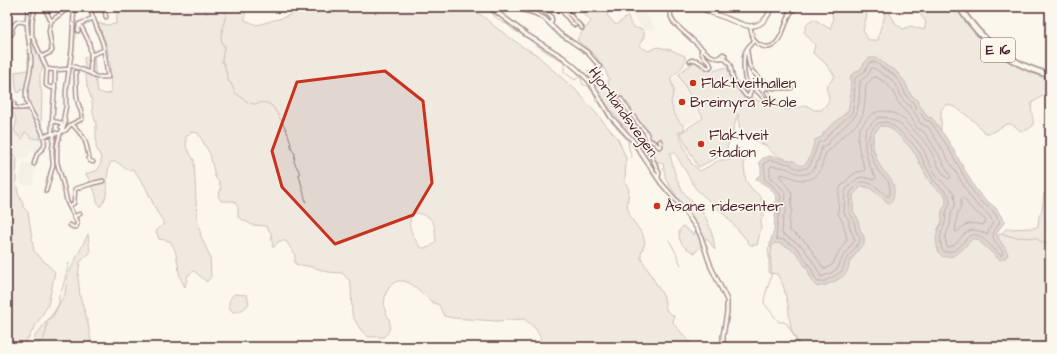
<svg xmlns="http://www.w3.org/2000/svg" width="1057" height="354" viewBox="0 0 1057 354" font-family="'Architects Daughter',sans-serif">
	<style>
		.built { fill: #eee7de }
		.green { fill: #e2d7d0; stroke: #967b7e; fill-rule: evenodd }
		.water { fill: #bfadaa; stroke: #907477 }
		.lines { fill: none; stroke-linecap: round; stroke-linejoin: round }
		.shore { stroke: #79585e; stroke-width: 1 }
		.stream { stroke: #907477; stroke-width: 1 }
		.minor-casing { stroke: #4a1f2b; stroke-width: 5.5 }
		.tertiary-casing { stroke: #4a1f2b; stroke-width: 6 }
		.secondary-casing { stroke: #4a1f2b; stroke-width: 6 }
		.trunk-casing { stroke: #4a1f2b; stroke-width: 8 }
		.minor { stroke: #fbf7ec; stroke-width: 2.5 }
		.tertiary { stroke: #fbf7ec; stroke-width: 3 }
		.secondary { stroke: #fbf7ec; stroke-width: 3.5 }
		.trunk { stroke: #fbf7ec; stroke-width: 4.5 }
		.marked { fill: none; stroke: #c8321e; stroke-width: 3; stroke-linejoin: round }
		.poi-dot { fill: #c8321e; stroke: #fbf7ec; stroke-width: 1.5 }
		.labels { text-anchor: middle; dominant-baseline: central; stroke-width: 3.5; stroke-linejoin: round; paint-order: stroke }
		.shield { fill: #fbf7ec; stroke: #7f6065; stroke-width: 1 }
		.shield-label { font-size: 14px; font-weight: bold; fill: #4a1f2b }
		.poi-label { font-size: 15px; fill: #4a1f2b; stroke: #fbf7ec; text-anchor: start }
		.street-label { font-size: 15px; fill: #4a1f2b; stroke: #fbf7ec }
	</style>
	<rect width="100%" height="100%" fill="#fbf7ec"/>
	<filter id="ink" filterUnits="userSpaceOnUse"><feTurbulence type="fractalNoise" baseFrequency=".025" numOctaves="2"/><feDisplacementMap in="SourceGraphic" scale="8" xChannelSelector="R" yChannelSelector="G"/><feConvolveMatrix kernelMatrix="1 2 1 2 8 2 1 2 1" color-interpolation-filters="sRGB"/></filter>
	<g filter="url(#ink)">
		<path class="built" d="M638,7h3l14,21 -10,3 -15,-18 1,-2 3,2 2,-3 -1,-2z
			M677,77l19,30 3,12 -13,6 -8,-4 -11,-27 3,-15z
			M9,132l5,1 8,7 2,-8h3l3,5 5,2h7l-1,10 -12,3v6h-12l-7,-7 -3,-1v-11z
			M23,162l11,2 2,4 -3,17 -12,-1 -1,-8z"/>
		<path class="green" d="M115,7h130v13l12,5 28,-8 21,-9v-1h162l16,10 10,9 29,21 14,8 17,16 23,20 41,48 8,19 -1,23 4,9 -2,16 4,12 12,17 2,8 -4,10v5l23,39 2,13 8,6 -1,7 21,24h-152c-2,-15 -6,-19 -18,-28l-28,2 -43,-3 -9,-2 -5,-11c-2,-1 -6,-2 -8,-4 -10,-7 -14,-16 -27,-20 -15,-3 -22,17 -19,29 1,5 5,8 5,14 0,6 -2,9 -6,13h-16l-8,-8 -8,-14 -1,-30 -2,-5 -7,-7 -14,-1 -15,-5 -18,-3v-9l-9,-14h-7l-6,7 -2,-15 -5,-7 -14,-1 -14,-8v-10l-4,-6h-13l-3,-5 3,-8 -2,-6 -4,-5 -5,-23 -12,-21 -7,-1 -5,5v10l8,13 3,58 4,18 9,21 1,19 -4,6 -13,-11 -6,4 -3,12c-10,-13 -4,-32 -15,-46l-11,-2 -3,-8 7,-6v-4l-6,-9 -12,-26 -11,-16 -8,-1 -9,-7h-6c-8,15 2,29 -11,45l-3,-6 -2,-9 -9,-18 12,-4 3,-7v-5l-5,-11v-23l-3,-11 -1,-12 -5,-15 -3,-28 7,-5 3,1 2,29 2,9 8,2 5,-1 -1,-30 -3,-16 -9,-24 7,2 11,-1 1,-9zM415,213c21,3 19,11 21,28 -5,7 -9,8 -16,6 -6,-10 -17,-24 -5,-34z
			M578,7h29l2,4 -2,4 9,10 12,-9c3,9 2,12 14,13l2,2v5l-4,8 1,3 7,4 10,-4 13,3 14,6c2,10 -8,16 -15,22l4,12 -3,12 2,9 7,12 4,2v5l-6,3 13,30 9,8 20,-11h10l1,-7 7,-2 6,4v12l2,14 6,8 9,8 2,8v11l-2,4v8l-4,17h-7l-5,-7 -20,-23 -29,-26 -21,-36h-5c1,8 6,25 10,33 5,12 17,18 24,29 6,9 10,24 11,35l-8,-12 -12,15c-11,-5 -17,-10 -16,-22l4,-5 11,9 1,-4 -1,-9 -15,-20 -3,-7 -10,-15 -3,-16 -16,-7 -5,-5 -6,-17 -16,-13 -21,-28 -10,-16 -1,-8 7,10 13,6 1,-7 -3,-7 -11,-17 -18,-15c3,-7 10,-12 14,-19l-12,-12z
			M831,7h32l4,8 -4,15 5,10h10l2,-11 3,-7 2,-7 -5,-8h6l10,17 7,5 8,-3 13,4 2,-8 -10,-13 1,-2h39c7,10 14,21 22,30 20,20 45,34 72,41v13l-18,12c-2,10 2,14 1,23 -16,12 -13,-2 -25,-2 -7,1 -12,9 -19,9 -1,0 -2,0 -3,0 -3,-2 -7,-6 -9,-9 -8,-7 -21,-18 -31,-20l-5,6v20l-9,-12 -5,-1 -3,-6 -4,-5 -4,-7 -6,-5 -5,-12 -10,-12 -7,-3 -11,-9 -12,4 -4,7 -10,6 -1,26 -2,10 -24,21 -2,5 -7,3c-3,10 -7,36 -22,21 -12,-3 -20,-5 -27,-16l-7,-1 -9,-10 -8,-2c-4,-5 -3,-11 -4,-18l-13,40 -27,13 -18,-34 23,-15 -24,-42v-2l3,-3 10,-7v-1l3,-5 18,13 14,-4 4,12 6,2 19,19 17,5 2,-5 11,3 -2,6 3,1 11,-2 8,-3 8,5h7c10,-10 9,-10 5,-23l9,-11 -10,-13 -12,-10 2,-8 -11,-13 4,-10 6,-3 16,10 3,-9z
			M26,32l1,3 6,4 11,26 -2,3v3l-2,3v11l2,8 -1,34c-7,-13 -12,-26 -19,-38l-4,4 -2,-4 -1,-17 13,-2v-16z
			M13,108l4,2h10c7,8 12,17 16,28 -8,1 -11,2 -17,-6l-2,1 -2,6 -6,-5 -2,-4c4,-9 2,-11 -2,-19z
			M880,126h7l6,4 16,16 7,9 5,11 10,18 15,12v8l-4,7v11l-4,7 5,27c17,-1 19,-6 29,-18l5,1 23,21 -1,-20 -1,-3 8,-8 28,-1 4,-2 1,-9 3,-7 2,-17 6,6v148h-251l-8,-18 -3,-24 -5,-20 -6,-11 -8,-1v-17l-1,-6 2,-4 1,1 4,-4 7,1 13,7 13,19 4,12 12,4 13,-6 9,-7 3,-10 11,-15 4,-5v-6l-4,-7 -3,-13 -4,-6v-16l9,-9 8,2 20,16 1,-25 -9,-9 -5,-10 -4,-14v-11z
			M7,150l3,1 7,7 -1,23 2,12 5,11v3l5,5 6,39 21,21 -7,33 -21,35 -7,7h-13z
			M88,234l2,19 -10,9 -2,15 2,19 8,27 4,24h-58l1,-11 19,-24 11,-18 2,-17z
			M234,294l13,1 2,8c-4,7 -8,8 -16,9 -7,-5 -4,-13 1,-18z"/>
		<path class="water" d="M869,58h8l11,9 7,3 10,12 5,12 6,5 4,7 4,5 3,6 5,1 17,24 26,46 8,10 13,10 9,14 -7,8 1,1 -3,2c3,9 10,13 12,22l-3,3 -5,2 -23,-21h-5l-10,11 -9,6 -10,1 -5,-5 -2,-13 2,-10 4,-7v-11l4,-7v-8l-15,-12 -10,-18 -5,-11 -7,-9 -16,-16 -6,-4h-7c-2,3 -6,7 -7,10 -2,10 3,25 9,33 2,3 6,6 8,9 5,6 6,20 0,26l-20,-16 -8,-2 -9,9v16l4,6 3,13 4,7v7c-6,5 -12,13 -15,20 -1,3 -1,7 -3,9 -6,7 -20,13 -29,14l-5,-5 -4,-12 -13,-19 -13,-7 -7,-1 -4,4 -1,-1v-3l4,-14 1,-13 2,-7 -2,-6 2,-6 -7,-9 -14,-9 1,-2 4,-2v-7l-2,-6 4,-4 6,-2 25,5c14,15 18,-12 21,-21l7,-3 2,-5 24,-21 2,-10 1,-26 10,-6 4,-7z"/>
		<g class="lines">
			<path class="shore" d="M870,62h5l11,8 7,4 8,10 6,13 6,5 3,6 5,5 3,6 7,3 15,22 26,46 8,11 13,10 7,11c-11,16 -8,15 3,30l-1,3h-2c-5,-5 -15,-16 -21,-19 -10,-5 -14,6 -20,11 -4,4 -9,5 -14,5l-3,-2 -2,-11 2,-9 3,-7 1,-11 4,-8 -1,-9 -15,-14 -9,-16 -5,-12 -8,-10 -17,-16 -8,-5 -9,1c-2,3 -6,6 -8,10 -4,8 3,31 9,39 2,3 7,6 9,9 2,5 3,11 1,15h-2c-6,-5 -19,-18 -28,-13 -3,3 -6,7 -9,10l-1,19 4,6 3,13 4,7v3l-14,19 -4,11 -7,5 -12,6h-5l-2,-2 -5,-12 -13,-19 -14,-9 -8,-1 2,-22 3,-7 -1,-7 1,-7 -8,-10 -9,-7 1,-4 -1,-12 6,-3 21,4 2,3 8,2 6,-1 4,-5 7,-20 7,-3 3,-5 24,-22 2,-12 1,-23 9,-6z
				M872,68h2l10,7 6,3 7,9 6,13 6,5 8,11 3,7 8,4 13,20 27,46 8,11 13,11 4,7 -6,12c-4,-1 -8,-4 -13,-4 -12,-1 -15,18 -27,17l-2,-8 2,-7 3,-7 1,-11 4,-9 -1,-12 -16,-15 -9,-15 -5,-12 -8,-11 -17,-17 -11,-5 -8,-1 -4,2 -10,10 -1,4v15l4,16 7,14 -2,2 -11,-3 -5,1 -11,10 -2,4 -1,21 5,7v6l6,14 -13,18 -4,10 -5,4 -12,5 -6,-12 -13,-19 -20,-12 1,-16 3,-8 -1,-7 1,-8 -2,-4 -7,-8 -7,-5v-11l2,-1c5,1 12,1 16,3 10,5 21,10 28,-4 3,-5 4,-12 6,-18l6,-3 4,-6 24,-23 3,-13 1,-21 7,-5z
				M874,77h2l10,6 6,7 6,12 14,17 5,9 7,4 12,18 15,27 -3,2c-10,-9 -12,-20 -19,-31 -4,-8 -12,-14 -18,-20 -3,-3 -5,-7 -8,-9 -11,-9 -27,-12 -36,0 -2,3 -5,6 -7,9 -6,13 2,30 5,42l-2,1 -6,1 -5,3 -11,11 -2,5 -1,22 5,10 4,16 -10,16 -4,9 -4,3 -5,2 -18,-27 -17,-12v-11l3,-8 -1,-8 1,-9 -3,-5 -10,-14 2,-1c11,2 18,9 30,5 11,-5 11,-17 15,-26 2,-3 5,-3 7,-6 2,-2 3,-5 6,-7 6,-7 18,-14 22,-22 5,-9 4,-23 5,-33z
				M963,198c4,3 5,7 8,10 5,5 12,8 15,13l-3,4c-6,-1 -13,-3 -19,1 -3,2 -5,5 -8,6l-1,-1 1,-6 1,-9 4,-10v-7z"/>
			<path class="stream" d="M164,7l6,6v2
				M204,7l3,7
				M224,7l2,6 -5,23 1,8 3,2 -2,7 -1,9 2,2 5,18 2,1 4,10c6,3 12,10 18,11 7,0 10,-4 18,1 4,3 17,27 18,32 3,8 0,9 6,17l-1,8 5,9v4l7,27
				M483,7l1,4 8,1 2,4 9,7 4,1 5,5 9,5 27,19 15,8 1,2v9l11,8 4,-3 2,1 2,7h4l8,10 1,7h3l9,16 7,8 13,15 1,7 3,10
				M997,235l4,-2 12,4 23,1 7,5h7
				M669,240l7,13 5,12
				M771,247l1,1c-3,9 0,18 -1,27 -1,9 -7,19 -7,28l15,19h5l3,2 14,23
				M28,347l6,-1 9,-5 2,-7 1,-1 1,-12 6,-5 6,-12v-9l3,-5 7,-27"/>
			<defs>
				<path id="minor" d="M28,7c0,5 -1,10 -1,15 0,14 4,27 4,40 0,12 -6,25 -5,36 2,14 22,35 18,48 -1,4 -4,4 -6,7 -2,2 -3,8 -4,11
					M44,7l7,14
					M104,7l2,10
					M519,7l4,3 11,3 10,5 15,15 28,19 13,15
					M539,7l12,9 1,4 -2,4
					M555,7l3,2 10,4 14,15
					M670,7l1,10 3,6 34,31c5,3 12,6 17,3v-2l-2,-1 -4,4
					M563,12l8,10 4,3
					M789,15v-8
					M750,26c2,9 3,17 12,20 18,7 22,-21 28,-32 2,-3 4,-5 6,-7
					M7.5 32a2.5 2.5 0 1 1 5 0a2.5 2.5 0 1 1-5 0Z
					M11,30c5,-9 6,-10 16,-7
					M78,31l1,-7
					M32,36v-15l3,-12 8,-2
					M28,37l4,-1 15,33 8,1 14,-1
					M7,39l2,-5
					M754,41c-10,9 -11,14 -10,28 0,4 0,8 2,12 3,4 8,7 12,11 4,4 6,8 12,9l2,-2 -5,-7
					M747,50l2,14 3,7 6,6 15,11h18
					M91,55l-2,-13 -9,-18 13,-6
					M41,57l10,-5 1,-1 -3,-20 2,-10 19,-14
					M724,58l6,6 3,15 2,3 11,14h3l3,-9
					M690,61l2,-1h4l12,8 2,-1 1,-1c-1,-6 -9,-8 -10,-15l1,-2
					M70,65l20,8 6,4h12l-5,-33 -14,-37
					M47,69l-1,16 3,2 6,1
					M90,73l1,-18 13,-5
					M7,80l3,18 4,6
					M621,99l17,24 8,9 3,8 -2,2 1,6 2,5 9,20 -1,5
					M7,100c5,8 13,10 21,7
					M52,121l10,2 -1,4
					M72,124c13,14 14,15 17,34l1,3 3,1
					M61,132l4,-8 -1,-8 2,-10v-15l6,-43 2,-41
					M52,134c-1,-21 4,-43 3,-64
					M60,134l-3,12v16l7,25 3,15 10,20v3l-1,2h-3l-3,-2
					M43,136l13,-3 4,1 1,-2 5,-2 4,-5 12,-6c1,-7 -4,-13 -5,-20 -1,-9 -1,-18 -1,-27
					M649,140l6,3 4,4 2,-1 -1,-5
					M46,191l7,-26 -1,-14 2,-17
					M69,206l5,-3 1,-14 19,-6 9,-2
					M75,216l5,-2"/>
				<path id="tertiary" d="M490,7l37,28 37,23 14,12 12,12 21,35 22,24 28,42 18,21 17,23 4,7 11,33 16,33v12l-4,24v11"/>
				<path id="secondary" d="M700,7c8,5 17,8 26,11 7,3 16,7 23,8 12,1 20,-9 22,-19"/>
				<path id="trunk" d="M959,7c23,34 51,58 91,68"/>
			</defs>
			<use href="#minor" class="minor-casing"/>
			<use href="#tertiary" class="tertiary-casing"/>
			<use href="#secondary" class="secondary-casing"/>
			<use href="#trunk" class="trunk-casing"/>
			<use href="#minor" class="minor"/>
			<use href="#tertiary" class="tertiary"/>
			<use href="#secondary" class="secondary"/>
			<use href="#trunk" class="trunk"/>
		</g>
	</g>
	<path d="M0 0H1057V354H0ZM385,71l38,30 9,82 -19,32 -78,29 -53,-57 -10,-36 25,-69z" fill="#fbf7ec" fill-opacity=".55" fill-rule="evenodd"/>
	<path class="marked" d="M385,71l38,30 9,82 -19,32 -78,29 -53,-57 -10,-36 25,-69z"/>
	<g class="poi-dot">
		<circle cx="693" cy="83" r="4"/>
		<circle cx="682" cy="102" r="4"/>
		<circle cx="701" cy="144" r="4"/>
		<circle cx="657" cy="206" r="4"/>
	</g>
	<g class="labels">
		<rect class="shield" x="981" y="38" width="34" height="24" rx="3"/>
		<g class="shield-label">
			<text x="998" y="50">E 16</text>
		</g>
		<g class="poi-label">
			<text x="701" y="83">Flaktveithallen</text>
			<text x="690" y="102">Breimyra skole</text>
			<text x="709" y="135">Flaktveit<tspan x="709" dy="17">stadion</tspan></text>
			<text x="665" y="206">Åsane ridesenter</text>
		</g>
		<g class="street-label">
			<text transform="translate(623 112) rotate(54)">Hjortlandsvegen</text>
		</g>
	</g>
	<rect width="1057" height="354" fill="none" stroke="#fbf7ec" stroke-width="24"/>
	<rect x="12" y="12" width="1033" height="330" fill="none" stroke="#4a1f2b" stroke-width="1.5" filter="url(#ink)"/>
</svg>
